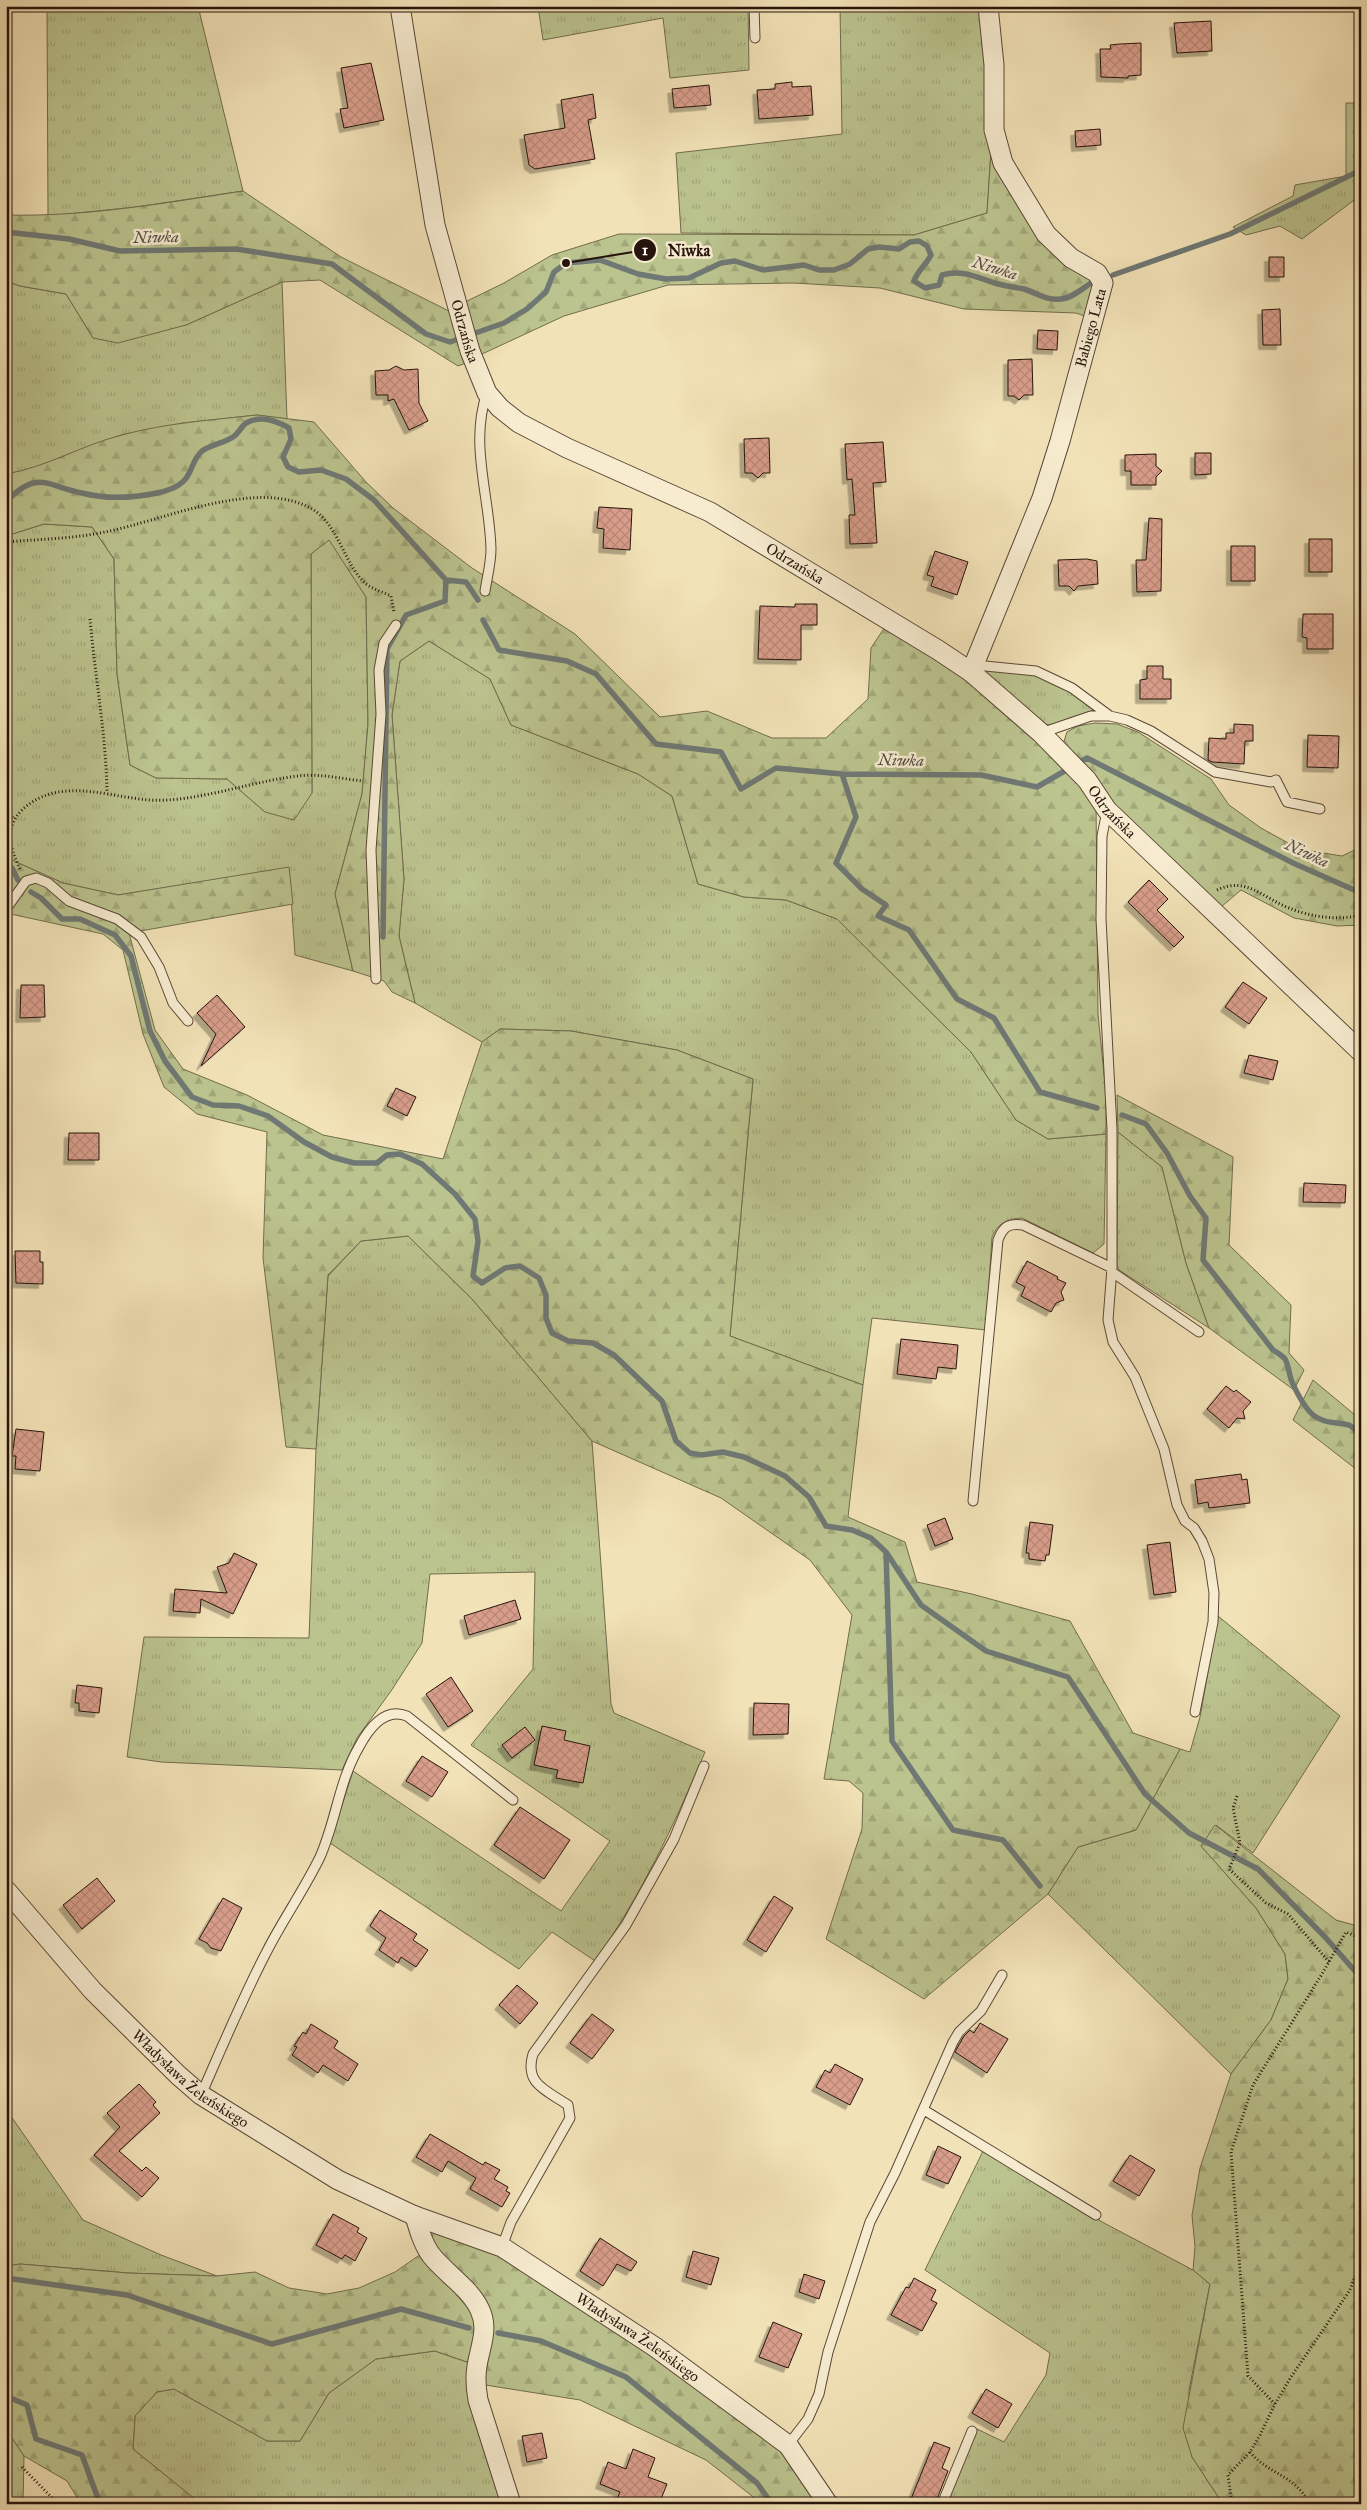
<svg xmlns="http://www.w3.org/2000/svg" width="1367" height="2510" viewBox="0 0 1367 2510" font-family="'IM FELL Great Primer',serif">
	<style>
		.grass { fill: url(#grass-tufts); stroke: #716c4d }
		.forest { fill: url(#forest-firs); stroke: #716c4d }
		.lines { fill: none; stroke-linecap: round; stroke-linejoin: round }
		.stream { stroke: #6f7874; stroke-width: 5.5 }
		.building { fill: url(#building-cross-hatch); stroke: #27140c; filter: url(#shadow) }
		.service-casing { stroke: #5a4837; stroke-width: 11 }
		.minor-casing { stroke: #5a4837; stroke-width: 21 }
		.path { stroke: #27140c; stroke-width: 3; stroke-dasharray: 1 2.5; stroke-linecap: butt }
		.service { stroke: #f7ecd0; stroke-width: 9 }
		.minor { stroke: #f7ecd0; stroke-width: 19 }
		.labels { text-anchor: middle; dominant-baseline: central; stroke-width: 5; stroke-linejoin: round; paint-order: stroke }
		.street-label { font-size: 15px; fill: #27140c; stroke: #f7ecd0 }
		.water-label { font-size: 16px; font-style: italic; fill: #514e49; stroke: #f7ecd0 }
		.leader { fill: none; stroke: #27140c; stroke-width: 2 }
		.callout-dot { fill: #27140c; stroke: #f7ecd0; stroke-width: 2 }
		.mark-label { font-size: 15px; text-anchor: middle; font-weight: bold; fill: #fff }
		.callout-label { font-size: 16px; text-anchor: middle; font-weight: bold; fill: #27140c; stroke: #f7ecd0; stroke-width: 5; stroke-linejoin: round; paint-order: stroke }
	</style>
	<defs>
		<pattern id="grass-tufts" width="24" height="20" patternUnits="userSpaceOnUse" patternTransform="scale(1.25)"><rect width="24" height="20" fill="#bbc38e"/><path d="M3 7l-1-3M5 7V3M7 7l1-3M15 17l-1-3M17 17v-4M19 17l1-3" fill="none" stroke="#a1a779"/></pattern>
		<pattern id="forest-firs" width="22" height="20" patternUnits="userSpaceOnUse" patternTransform="scale(1.25)"><rect width="22" height="20" fill="#bbc38e"/><path d="M5 1l3.5 6h-7zM16 11l3.5 6h-7z" fill="#a1a779"/></pattern>
		<pattern id="building-cross-hatch" width="8" height="8" patternUnits="userSpaceOnUse" patternTransform="scale(1.25)"><rect width="8" height="8" fill="#d99e8b"/><path d="M0 0l8 8M0 8l8-8" fill="none" stroke="#ba8777"/></pattern>
		<filter id="shadow"><feDropShadow dx="-4.5" dy="4.5" stdDeviation="0" flood-color="#0004"/></filter>
	</defs>
	<rect width="100%" height="100%" fill="#f2e2b7"/>
	<filter id="stains"><feTurbulence type="fractalNoise" baseFrequency=".004" numOctaves="4"/><feColorMatrix values="0 0 0 0 .2 0 0 0 0 .09 0 0 0 0 .02 0 0 0 .5 -.17"/></filter>
	<radialGradient id="worn" r=".72"><stop offset=".6" stop-color="#630" stop-opacity="0"/><stop offset="1" stop-color="#630" stop-opacity=".3"/></radialGradient>
	<path class="grass" d="M47,6h151l45,185 -107,16 -88,9z
		M538,6h210l1,64 -79,8 -7,-60 -120,22z
		M840,6h143l8,145 -4,62 -73,22 -233,-2 -5,-80 166,-19z
		M1346,103h15v92l-59,44 -22,-13 -34,9 -13,-8 60,-31 2,-11 51,-9z
		M6,281l14,5 46,8 27,44 93,-13 96,-43 5,137 -30,-4 -74,8 -62,12 -93,35 -22,4z
		M44,524l48,3 22,32 3,115 13,91 26,13 71,1 38,33 47,-19 -1,-239 18,-15 37,58 2,127 -6,70 -27,100 18,77 -58,-16 -6,-87 -171,27 -55,-12 -49,-22 -8,-8v-317z
		M429,641l61,38 21,46 127,49 34,22 26,88 46,13 42,3 51,19 134,133 45,68 32,19 58,-5 -2,110 -11,9 -71,-35c-15,1 -24,5 -30,19l-6,93 -114,-12 -9,67 -133,-49 23,-257 -76,-29 -106,-19 -71,-2 -18,13 -67,-39 -16,-67 5,-57 -12,-164 8,-54z
		M982,669l53,6 36,17 23,18 -44,15 -9,-1z
		M1118,1132l44,35 24,96 23,65 -90,-58 -2,-5z
		M408,1236l64,63 120,142 19,263 3,9 91,39c-31,73 -64,144 -110,209l-43,-29 -33,37 -189,-126 23,-72 208,140 49,-70 -139,-96 62,-76 2,-97 -105,2 -8,69 -31,48 -34,47 -15,32 -181,-8 -34,-5 17,-120 165,1 7,-189 12,-173 33,-35z
		M1218,1616l122,100 -87,137 -37,-28 -15,21 55,62 29,46 3,25 -17,41 -40,54 -183,-180 30,-47 58,-17 44,-81 10,3 10,-35z
		M6,2109l77,111 78,35 56,21 -89,-3 -108,-9 -14,2z
		M983,2151l121,72 89,47 17,14 -21,106 3,67 31,47h-277l31,-75 27,13 42,-67 4,-22 -125,-83z
		M435,2351l35,12 35,141h-304l-68,-55 2,-33 22,-24 17,-3 93,52h33l29,-48 47,-34z
		M6,2429l18,27 -1,48h-17z"/>
	<path class="forest" d="M991,151l101,126 4,9 -6,32 -14,-5 -112,-4 -84,-21 -86,-5 -126,2 -104,31 -84,39 -17,-52 41,-20 48,-28 67,-21 295,1 73,-22z
		M243,191l98,66 110,55 15,51 -8,3 -138,-86 -38,2 -96,43 -68,18 -25,-5 -27,-44 -46,-8 -14,-5v-66c80,2 159,-12 237,-24z
		M257,415l57,7 52,60 27,26 79,60 103,66 85,83 47,-6 65,27h54l42,-39 3,-51 14,-21c54,31 108,67 152,111 20,21 39,44 59,66l2,210 8,80v40l-58,5 -32,-19 -45,-68 -134,-133 -51,-19 -42,-3 -46,-13 -26,-88 -34,-22 -127,-49 -21,-46 -61,-38 -29,20 -8,54 12,164 -5,57 16,67 -23,-11 -8,-11 -31,-10 -18,-77 27,-100 6,-70 -2,-127 -37,-57 -18,14 1,239 -18,27 -29,-8 -38,-33 -71,-1 -26,-13 -13,-91 -3,-115 -22,-32 -48,-3 -38,12v-62c41,-7 76,-29 116,-39 44,-12 90,-15 135,-20z
		M1095,723l22,1 21,8 28,18 45,29 18,26 32,23 38,21 43,7 19,-9v78l-24,1 -43,-8 -53,-28 -20,17 -94,-88 -64,-75 4,-12 11,-6z
		M6,853l8,8 49,22 55,12 171,-28 4,37 -164,29 26,97 28,39 64,26 76,40 120,24 39,-117 18,-13 71,2 106,19 76,29 -23,257 133,49 -15,132 57,25 12,40 55,12 98,27 63,112 47,16 -44,81 -58,17 -30,47 -124,105 -98,-60 36,-110 1,-36 -14,-12 -25,-2 28,-164 -42,-55 -89,-62 -129,-57 -120,-142 -64,-63 -47,5 -33,34 -12,174 -30,-2 -23,-189 4,-126 -70,-18 -33,-27 -21,-53 -20,-84 -20,-16 -97,-21z
		M1117,1095l116,62 -4,88 62,60 -2,48 15,17 -10,20 -85,-62 -23,-65 -24,-96 -44,-35z
		M1313,1380l48,40v53l-68,-53z
		M1215,1825l121,95 25,7v577h-138l-31,-47 -9,-29 27,-144 -17,-14 2,-23 -3,-32 8,-47 31,-94 40,-54 17,-41 -3,-25 -29,-46 -55,-62z
		M434,2231l64,24 65,37 220,158 39,54h-65l-5,-8 -46,-36 -126,-60 -101,-16 9,-44 -50,-86 -6,-16z
		M421,2254l55,63v21l-6,25 -35,-12 -59,8 -47,34 -29,48h-33l-93,-52 -17,3 -22,24 -2,33 68,55h-120l-14,-23 -43,-25 -18,-27v-163l14,-2 108,9 88,3 39,-4 34,16 38,6 32,-6 36,-16z"/>
	<g class="lines">
		<path class="stream" d="M6,232l63,7 51,12 116,-2 96,15 94,70 24,8 54,-19 23,-14 19,-17 8,-20 12,-9 34,-3 38,14 28,5 23,-1 32,-15 14,-2 28,9 41,-5 15,5h15l16,-6 18,-15 11,-2 20,2 11,-7 9,-1 8,5 4,9c-5,10 -13,15 -17,26l11,7 14,-3 3,-10c21,-6 36,3 56,9 8,2 17,3 26,5 13,4 23,12 37,10 11,-1 21,-10 30,-16
			M1113,275l117,-41 131,-64
			M6,502c31,-33 41,-16 76,-9 23,6 51,5 75,0 10,-2 24,-7 30,-16 6,-9 6,-18 15,-26 10,-7 22,-8 31,-14 5,-3 8,-10 13,-14 14,-8 31,-2 43,5l2,11 -8,18 5,10 11,5 22,-2 25,9 28,21 72,80 20,2 12,18
			M483,620l16,30 68,11 29,13 60,70 65,8 20,37 35,-21 66,6 139,1 56,12 50,-29 206,105 68,30
			M842,774l14,43 -20,46 26,26 24,16 -8,11 31,14 48,69 37,19 46,74 57,16
			M6,866l6,2 6,12
			M31,892l10,6 21,21h18l35,16 16,21 19,75 15,30 27,36 21,8 26,1 29,10 36,26 28,15 22,6h23l10,-8 13,-1 22,10 33,30 20,25 3,22 -5,35 9,7 23,-15 15,-2 19,12 7,17v23l6,15 16,8 25,2 21,12 48,46 14,40 14,12 11,2 22,-3 21,5 41,19 24,21 17,29 26,4 19,8 15,14 35,53 65,46 82,26 77,117 44,39 69,36 68,69 35,40
			M383,937l4,-288 19,-34 39,-14 1,-21
			M1122,1115l24,9 21,29 23,43 16,22 -3,42 70,90c3,2 10,6 12,9 4,7 4,16 7,23 5,11 14,29 24,35 21,13 35,-3 45,23
			M886,1553l6,188 61,89 50,10 37,46
			M6,2278l121,17 145,49 129,-35 68,19
			M498,2333l43,8 85,36 131,106 15,21
			M6,2396l21,9 9,34 46,16 18,49"/>
	</g>
	<path class="building" d="M1211,21l1,30 -35,2 -3,-30z
		M1141,43v32l-13,1v2l-27,-1 -1,-28h11l-1,-4 10,-1z
		M371,63l13,57 -40,8 -4,-19 8,-1 -7,-40z
		M792,82v5l19,-1 2,29 -54,4 -2,-29 18,-1v-5z
		M709,85l2,20 -37,3 -2,-19z
		M593,94l3,24 -8,2 7,39 -60,10 -6,-4 -5,-30 41,-7 -4,-28z
		M1100,129l1,16 -25,2 -1,-16z
		M1269,257h15v20h-15z
		M1280,309l1,36h-18l-1,-35z
		M1038,330l20,1 -1,19 -20,-1z
		M1032,359l1,36h-9l-5,5 -5,-4h-6v-36z
		M396,366l8,4 14,-1 1,34 9,18 -19,9 -15,-31 -6,2v-6h-12l-1,-24 14,-1z
		M769,438l1,35h-7l-5,5 -6,-5h-7l-1,-34z
		M883,442l3,40 -13,1 4,60 -27,1 -1,-29h6l-3,-36 -5,1 -2,-36z
		M1195,453h16v21l-16,1z
		M1156,454v12l6,5 -6,6v8h-25v-14h-6v-16z
		M599,507l33,2 -2,41 -27,-2 1,-19 -7,-1z
		M1149,518l13,1 -1,72 -24,1 -1,-32h10z
		M1309,539h23v33h-23z
		M1231,546h24v35h-24z
		M935,551l33,11 -11,33 -26,-9 3,-9 -7,-2z
		M1087,559l10,2 1,23 -20,2 -4,5 -5,-5h-10l-1,-26z
		M795,604h22v21h-16v35l-43,-1 2,-53 35,1z
		M1303,614h30v35h-26v-11l-5,-1z
		M1147,666h16v13h8v20h-31v-19l7,-1z
		M1234,724l19,1v16h-8l-1,23 -32,-2 -4,-2 1,-22 17,1v-6h8z
		M1308,735l31,1 -1,32 -31,-1z
		M1149,880l19,19 -11,11 27,27 -10,10 -46,-45z
		M1243,982l24,16 -18,26 -24,-17z
		M21,985h23l1,32 -25,1z
		M217,995l28,32 -44,39 15,-32 -19,-21z
		M1249,1055l29,6 -5,19 -29,-7z
		M396,1088l20,9 -9,19 -20,-10z
		M69,1133h30v27h-31z
		M1304,1183l42,2 -1,18 -42,-1z
		M15,1251h25v11h3v22l-27,-1z
		M1027,1261l31,16 -1,2 9,4 -5,9 3,8 -8,3 -5,9 -30,-16 4,-9 -9,-5z
		M901,1339l57,6 -2,24 -18,-2 -2,12 -39,-5z
		M1226,1386l8,6 2,-2 15,12 -8,9 2,8 -8,-1 -8,10 -22,-19z
		M16,1429l28,3 -4,39 -25,-2 1,-13h-4z
		M1241,1474l1,6 5,-1 3,24 -41,5 -1,-6 -10,2 -3,-24z
		M945,1518l8,21 -18,7 -8,-21z
		M1030,1522l23,3 -4,30h-3l-1,6 -16,-2v-6h-3z
		M1170,1542l6,50 -22,3 -7,-50z
		M234,1553l23,11 -24,50 -32,-15 -1,14 -27,-2 2,-22 52,4 -10,-26 12,-4z
		M515,1600l6,19 -52,16 -5,-19z
		M451,1677l22,34 -25,16 -22,-33z
		M77,1685l25,3 -3,25 -20,-2v-8h-4z
		M754,1703l35,1 -1,30 -35,1z
		M542,1726l24,5 -2,9 26,6 -7,37 -27,-5 2,-8 -24,-5z
		M525,1727l10,13 -23,18 -10,-13z
		M422,1756l26,16 -16,25 -26,-16z
		M520,1807l50,33 -26,39 -50,-34z
		M97,1878l18,23 -33,28 -19,-24z
		M774,1896l19,12 -27,44 -19,-12z
		M223,1898l19,10 -21,43 -10,-3 -4,-5 -8,-4z
		M380,1910l37,24 -4,6 15,10 -12,17 -15,-10 -3,6 -19,-13 7,-12 -16,-12z
		M517,1985l21,18 -18,21 -21,-19z
		M592,2014l22,16 -22,29 -22,-16z
		M980,2023l28,16 -21,34 -32,-21 9,-16 6,-6 4,3z
		M311,2024l27,17 -4,7 24,16 -10,17 -25,-16 -5,8 -26,-18 5,-8 -3,-1 9,-14 3,2z
		M835,2064l28,15 -13,26 -34,-18 9,-17 5,3z
		M139,2084l17,18 -3,3 7,8 -41,38 23,20 4,-4 13,11 -17,19 -48,-42 26,-28 -13,-14z
		M430,2134l53,31 2,-3 15,8 -6,9 14,8 -2,4 4,2 -8,14 -32,-18 6,-11 -28,-17 -6,11 -26,-15z
		M938,2146l23,11 -13,27 -22,-9z
		M1130,2155l25,15 -16,26 -26,-15z
		M333,2214l26,14 -2,4 10,6 -12,23 -10,-6 -3,4 -26,-14z
		M600,2238l37,24 -6,9 -14,-7 -14,22 -23,-15z
		M693,2251l26,7 -8,27 -25,-8z
		M804,2274l21,7 -6,18 -20,-7z
		M914,2278l22,12 -5,10 6,3 -15,28 -31,-16 15,-28 3,1z
		M773,2322l29,12 -14,34 -29,-11z
		M986,2389l26,15 -14,24 -26,-15z
		M542,2433l5,25 -20,4 -5,-26z
		M934,2442l16,6 -8,20 6,3 -13,33h-26z
		M633,2449l22,9 -7,19 19,7 -8,20 -19,-5 -2,5h-23l5,-12 -20,-8 8,-22 18,7z"/>
	<g class="lines">
		<defs>
			<path id="service" d="M754,6l1,32
				M485,591c2,-13 6,-28 6,-42 -1,-51 -22,-106 -4,-156
				M975,665l61,6 36,17 38,28 17,4 24,11 64,41 56,10 5,-2 11,22 33,7
				M1041,733l50,-17h19
				M1107,811l-5,25 -1,83 11,210v139l-4,52 5,22 22,35 29,72 13,56 8,16 9,7 8,13 7,18 5,34 -1,29 -18,90
				M6,909l20,-28 10,-3 12,5 21,18 48,18 24,18 18,30 14,36 15,18
				M376,979l-5,-129 10,-136 -2,-44 5,-27 12,-18
				M1112,1272l87,60
				M973,1501l25,-261c5,-13 10,-17 25,-15l89,43
				M201,2095c21,-48 41,-96 65,-142 16,-32 38,-63 54,-96 16,-36 19,-76 39,-110 10,-19 26,-40 48,-31l106,84
				M924,2110l172,105
				M502,2247l9,-25 59,-104 -2,-13c-22,-15 -44,-21 -35,-51l93,-129 48,-86 30,-73
				M788,2445l20,-26 11,-25 9,-42 42,-130 25,-49 58,-131 6,-10 22,-21 21,-36
				M942,2504l30,-73"/>
			<g id="minor">
				<path id="s1" d="M400,6l35,219 35,126 17,42 13,15 19,15 48,25 143,64 228,138 33,22 70,61 46,47 20,30 254,242"/>
				<path id="s2" d="M971,672l71,-174 18,-57 43,-158 -6,-10 -26,-15 -25,-24 -43,-71 -9,-33v-65l-6,-59"/>
				<path id="s3" d="M6,1890l87,101 85,84 23,20 137,85 77,36 87,31 26,17 127,83 133,98 40,59"/>
				<path d="M415,2216c4,14 8,28 16,39 15,19 39,33 49,55 9,19 0,37 -3,56 -2,12 -1,23 1,34l33,104"/>
			</g>
		</defs>
		<use href="#service" class="service-casing"/>
		<use href="#minor" class="minor-casing"/>
		<path class="path" d="M6,542c33,-3 66,-3 99,-10 57,-11 152,-55 207,-23 26,15 32,54 52,73 7,7 19,10 27,14l3,16
			M90,619c5,58 16,115 17,173
			M6,814l8,4
			M20,869c-10,-21 -16,-41 2,-59 42,-39 98,-6 146,-10 44,-3 87,-19 130,-24 20,-3 45,3 65,5
			M1217,890c29,-14 46,8 72,18 22,9 49,13 72,7
			M1237,1796l-4,12 7,35 -11,26 37,34 22,11 41,48
			M1275,2404l-27,-28 -17,-224 22,-67 69,-111 24,-42 15,7
			M1250,2452c19,23 44,22 60,52
			M22,2467l36,37
			M1232,2504l-4,-29 22,-23 10,-17 15,-31 16,-27 59,-87 11,-29"/>
		<use href="#service" class="service"/>
		<use href="#minor" class="minor"/>
	</g>
	<g class="labels">
		<g class="street-label">
			<text stroke="none"><textPath href="#s2" startOffset="365">Babiego Lata</textPath></text>
			<text stroke="none"><textPath href="#s1" startOffset="332">Odrzańska</textPath></text>
			<text stroke="none"><textPath href="#s1" startOffset="752">Odrzańska</textPath></text>
			<text stroke="none"><textPath href="#s1" startOffset="1158">Odrzańska</textPath></text>
			<text stroke="none"><textPath href="#s3" startOffset="265">Władysława Żeleńskiego</textPath></text>
			<text stroke="none"><textPath href="#s3" startOffset="785">Władysława Żeleńskiego</textPath></text>
		</g>
		<g class="water-label">
			<text transform="translate(156 237) rotate(-1)">Niwka</text>
			<text transform="translate(995 268) rotate(17)">Niwka</text>
			<text transform="translate(901 760) rotate(1)">Niwka</text>
			<text transform="translate(1307 853) rotate(25)">Niwka</text>
		</g>
	</g>
	<path class="leader" d="M566 263L645 250"/>
	<g class="callout-dot">
		<circle cx="566" cy="263" r="5"/>
		<circle cx="645" cy="250" r="12"/>
	</g>
	<g class="mark-label">
		<text x="645" y="255">1</text>
	</g>
	<g class="callout-label">
		<text x="689" y="256">Niwka</text>
	</g>
	<rect width="1367" height="2510" fill="none" stroke="#f2e2b7" stroke-width="25"/>
	<rect x="8" y="8" width="1352" height="2495" fill="none" stroke="#27140c" stroke-width="2.5"/>
	<rect x="12" y="12" width="1342" height="2485" fill="none" stroke="#27140c"/>
	<rect width="100%" height="100%" filter="url(#stains)"/>
	<rect width="100%" height="100%" fill="url(#worn)"/>
</svg>
